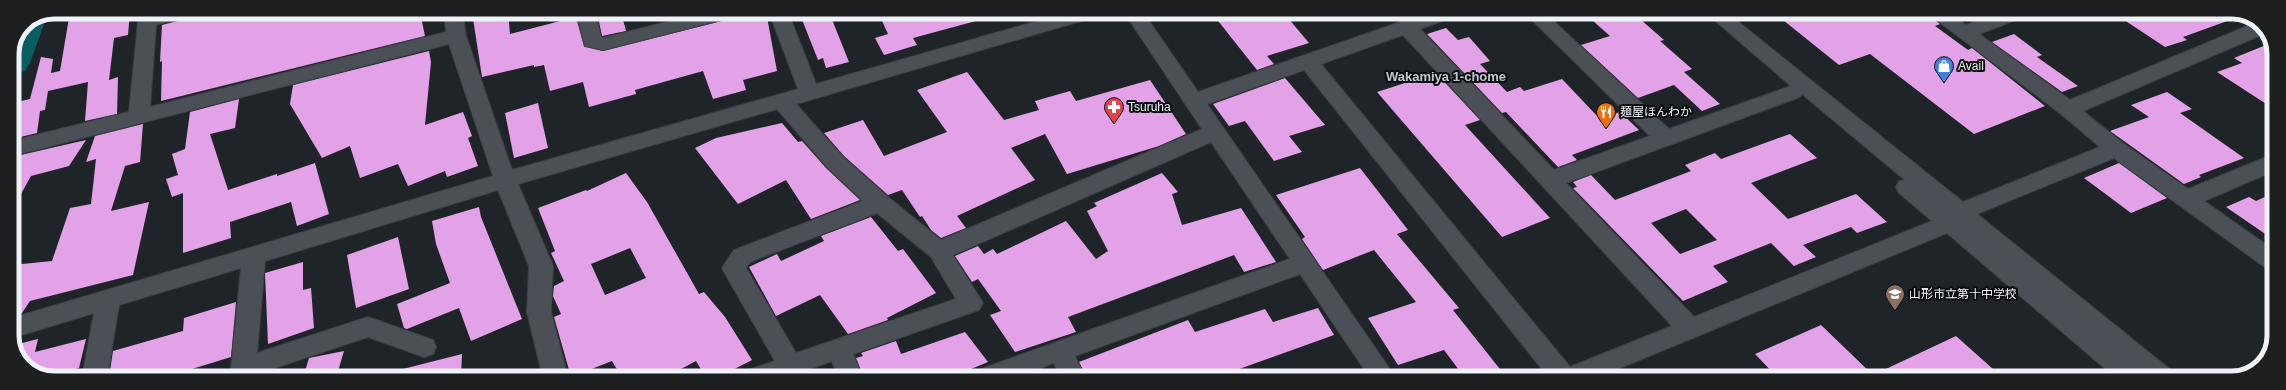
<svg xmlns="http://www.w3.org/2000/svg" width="2286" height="390" viewBox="0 0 2286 390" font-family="Helvetica,'Noto Sans JP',sans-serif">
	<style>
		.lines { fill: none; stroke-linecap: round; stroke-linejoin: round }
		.river { fill: #085d61; fill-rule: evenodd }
		.building { fill: #e3a1e7; fill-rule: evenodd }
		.minor-casing { stroke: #3c3f43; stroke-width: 2 }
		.minor { fill: #4b5056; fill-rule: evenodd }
		.labels { text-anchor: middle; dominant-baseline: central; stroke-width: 4; stroke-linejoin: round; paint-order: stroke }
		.poi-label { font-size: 12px; fill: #eff2f6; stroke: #0b0d0f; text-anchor: start }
		.neighbourhood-label { font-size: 13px; font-weight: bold; fill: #c1c7ce; stroke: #0b0d0f }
		.rim { fill: none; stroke: #eff2f6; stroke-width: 5 }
	</style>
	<rect width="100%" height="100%" fill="#1f2429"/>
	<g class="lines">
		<path class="river" d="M40,18l4,6 -14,39 -5,8 -13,4v-21l12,-29z"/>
	</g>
	<path class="building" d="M70,12h60l-2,23 -14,3 -5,42 9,-3 -1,37 -32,7 3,-39 -40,9 -3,19 -5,1 -3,22 -25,6v-17l5,-20 13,-3 11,-42 12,2 -2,14 9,-2z
		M212,12h208l5,24 -264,65 1,-40 -2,1 2,-37z
		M472,12h36l2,22 66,-17 8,29 19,5 134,-34 3,-5h17l1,7 9,-2 10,54 -34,9 3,10 -33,9 -10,-28 -68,19 1,4 -47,13 -6,-25 -33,9 -6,-26 -10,2v-2l-52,12z
		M597,12h24l5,19 -24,5z
		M799,12h30l20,50 -23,6 -3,-10 -5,2z
		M878,12h108l1,6 -74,20 4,7 -33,10 -9,-17 13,-4z
		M1211,12h72l26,31 -42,13 7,8 -17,6z
		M1583,12h49l32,28 -4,1 32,28 -8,3 36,32 -18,7 -28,-26 -36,13 -57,-53 29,-9z
		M1773,12h152l15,12 -5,2 33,24 4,-2 73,58 -71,28 -104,-80 -31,11z
		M2112,12h126l6,3 -61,22 4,3 -22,7z
		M1446,28l12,12 11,-3 21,24 -10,3 27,28 13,-5 4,4 38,-12 38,40 20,-7 19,18 -67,25 5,5 -19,7 -52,-55 -4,1 -75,-79z
		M2014,34l28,21 -5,2 41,29 -16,6 -70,-50z
		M2271,43l3,6v60l-57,-37 25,-9 -8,-5z
		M429,51l2,11 -6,63 38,-13 9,24 -4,2 10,28 -31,11 -2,-6 -37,15 -10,-22 -38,14 -10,-32 -28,12 -32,-54 3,-19z
		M967,72l37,48 35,-10 -4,-9 35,-10 6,10 74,-21 36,54 -27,12 -92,28 -22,-40 -34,14 24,32 -78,36 9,12 -25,10 -10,-8 -9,-14 -2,1 -18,-27 -14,5 -44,-39 -20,-23 39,-13 21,36 63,-24 -30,-42z
		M1436,73l44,47 -15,5 85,93 -48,19 -125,-145z
		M1285,78l40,47 -36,11 13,16 -28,9 -29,-40 -16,5 -16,-22z
		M2167,92l25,17 -12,4 64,45 -45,17 2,2 -17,7 -74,-53 39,-14 -18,-12z
		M239,99l-4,29 -25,6 18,56 49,-16v2l38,-13 14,51 -32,12 -6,-24 -61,20 1,16 -48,15v-60l-11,4 -6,-18 12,-4 -6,-21 13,-5 5,-37z
		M538,103l10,45 -34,10 -9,-45z
		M782,123l16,19 4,-1 24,27 34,32 -49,19 -25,-39 -48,24 -43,-56 21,-10z
		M143,124l-3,38 -15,4 -14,45 38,-9 -16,73 -103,26 -8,12 -10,3v-51l40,-4 18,-53 21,-4 5,-45 -10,3 9,-26z
		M1790,134l27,24 -66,25 37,36 68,-25 31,28 -30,11 -6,-6 -48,18 13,12 -22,9 -23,-23 -58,23 15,16 -45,19 -110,-113 4,-1 -4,-5 18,-7 24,25 76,-29 -6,-6 30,-12 6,6zM1686,209l31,31 -37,14 -29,-31z
		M86,140l-17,26 -38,10 -19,34v-53z
		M2119,163l48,35 -36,15 -47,-35z
		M1360,168l48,62 -11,4 62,74 -6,2 54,68h-42l-21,-28 -46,15 -30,-47 48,-16 -42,-52 -51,20 -21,-31 3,-2 -29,-42z
		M626,173l21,29 52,92 5,-2 21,25 27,43 -35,18h-11l-10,-17 -32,17h-42l-10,-17 -41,16 -17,-60 7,-3 -8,-18 1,-10 10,-5 -13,-28 4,-2 -17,-43 48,-18 1,1zM630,248l16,30 -41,17 -14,-31z
		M1162,173l16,19 -6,2 10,31 59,-17 35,54 -32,10 -10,-17 -166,62 8,15 -61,20 -25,-37 11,-4 -23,-32 -6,3 -17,-26 23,-10 6,8 9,-5 4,5 69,-33 30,38 12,-8 -21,-40 10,-5 -3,-3z
		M2274,193v47l-48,-33 23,-10 7,4z
		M479,207l2,10 41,102 -51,22 -12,-33 -52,21 -3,-1 -7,-24 53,-21 -14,-39 -4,-23z
		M871,217l27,34 5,-2 33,44 -49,25 1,2 -40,14 -28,-39 -44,21 -27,-49 28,-13 4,7 43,-20 -3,-5z
		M398,237l11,52 -53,19 -9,-53z
		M303,262v28l8,-2 3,40 -46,16 -3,-71z
		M236,302l-5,55 -52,16 1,-3 -27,8h-44l4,-27 70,-20 1,-13z
		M1318,308l16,27 -120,43h-127l-8,-16 109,-42 7,12 70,-23 8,13z
		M1821,325l52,50 83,-39 47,42h-225l-23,-24z
		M965,332l23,30 -39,16h-85l-8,-20 7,-2 -2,-3 35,-12 5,13z
		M38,339l-3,13 51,-13 -7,29 -33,8 -22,-11 -10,-20z
		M344,351l-8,27h-33l6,-20z
		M462,354l-1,24h-65l-1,-7z"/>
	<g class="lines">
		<defs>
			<path id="minor" d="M139,12h52l-2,4 -33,9 -6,82 296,-75 -2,-20h18l4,24 46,134 286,-81 -29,-77h19l28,72 253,-72h31l-2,4 -302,88 47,53 45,40 53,43 261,-111 -78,-117h19l55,80 231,-80h29l-2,4 -36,13 134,141 96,-34 -126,-124h20l125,117 122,-43 -86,-74h21l237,190 137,-55 -39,-33 -135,-102h22l18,13 34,-13h28l-2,4 -47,18 91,66 187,-78 5,3 4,8 -183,78 41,33 64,45 86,-35v17l-70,30 70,49v21l-8,-3 -152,-110 -137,56 195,157 4,7h-60l-169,-145 -351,145h-47l-245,-308 -97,34 189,274h-26l-70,-104 -225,82 10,22h-25l-6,-15 -40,15h-42l3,-7 315,-112 -79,-117 -258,113 30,48 -4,7 -126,44 10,24h-25l-6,-17 -47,17h-43l3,-7 30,-10 -53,-93 12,-18 129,-49 -36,-34 -50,-58 -259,75 35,82 -2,46 17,66h-25l-16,-66 2,-46 -31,-76 -233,71 -8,92 111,-36 65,23 3,7 -3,7 -9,3 -56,-20 -123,41 -11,-3 -3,-7 10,-100 -122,37 -12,73h-25l12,-65 -82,25v-20l481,-142 -44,-132 -437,112v-15l117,-29zM1403,35l269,291 -102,41 -249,-303zM1802,94l103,86 -6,1 -3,6 3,6 33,28 -238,96 -128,-134 234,-86zM877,213l54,44 25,42 -160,54 -50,-85 4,-6z
				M576,12h19l6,25 2,1 103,-26h33l-2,4 -134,34 -18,-4z"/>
		</defs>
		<use href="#minor" class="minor-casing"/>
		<use href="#minor" class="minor"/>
	</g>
	<defs>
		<symbol id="shop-pin" viewBox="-11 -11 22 30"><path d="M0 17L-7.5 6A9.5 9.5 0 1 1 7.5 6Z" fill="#3f7fe0" stroke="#0b0d0f"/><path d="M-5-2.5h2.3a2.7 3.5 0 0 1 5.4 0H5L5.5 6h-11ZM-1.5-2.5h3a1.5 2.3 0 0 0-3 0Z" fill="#fff"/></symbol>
		<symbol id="pharmacy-pin" viewBox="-11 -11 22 30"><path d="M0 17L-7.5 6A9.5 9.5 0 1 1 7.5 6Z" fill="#e0444e" stroke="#0b0d0f"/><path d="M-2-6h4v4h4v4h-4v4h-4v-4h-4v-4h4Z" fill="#fff"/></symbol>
		<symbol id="restaurant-pin" viewBox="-11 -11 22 30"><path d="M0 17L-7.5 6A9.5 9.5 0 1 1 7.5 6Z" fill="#e8710a" stroke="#0b0d0f"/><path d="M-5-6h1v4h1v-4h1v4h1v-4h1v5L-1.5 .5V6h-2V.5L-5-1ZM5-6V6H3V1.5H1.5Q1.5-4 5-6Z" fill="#fff"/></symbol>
		<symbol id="school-pin" viewBox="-11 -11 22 30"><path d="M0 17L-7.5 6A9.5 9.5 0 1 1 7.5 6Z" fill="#8d6e63" stroke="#0b0d0f"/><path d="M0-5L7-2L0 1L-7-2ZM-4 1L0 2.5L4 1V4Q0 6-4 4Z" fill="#fff"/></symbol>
	</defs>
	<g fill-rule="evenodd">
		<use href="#shop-pin" x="1933" y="55" width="22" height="30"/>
		<use href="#pharmacy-pin" x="1103" y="96" width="22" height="30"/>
		<use href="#restaurant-pin" x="1595" y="101" width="22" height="30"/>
		<use href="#school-pin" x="1884" y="283" width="22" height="30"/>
	</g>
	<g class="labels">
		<g class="poi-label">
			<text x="1958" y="66">Avail</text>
			<text x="1128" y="107">Tsuruha</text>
			<text x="1620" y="112">麺屋ほんわか</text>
			<text x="1909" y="294">山形市立第十中学校</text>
		</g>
		<g class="neighbourhood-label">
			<text x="1446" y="76">Wakamiya 1-chome</text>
		</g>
	</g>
	<path d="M0 0H2286V390H0ZM54 19H2232A35 35 0 0 1 2267 54V336A35 35 0 0 1 2232 371H54A35 35 0 0 1 19 336V54A35 35 0 0 1 54 19Z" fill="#1d1f21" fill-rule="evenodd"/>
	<path class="rim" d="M54 19H2232A35 35 0 0 1 2267 54V336A35 35 0 0 1 2232 371H54A35 35 0 0 1 19 336V54A35 35 0 0 1 54 19Z"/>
</svg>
